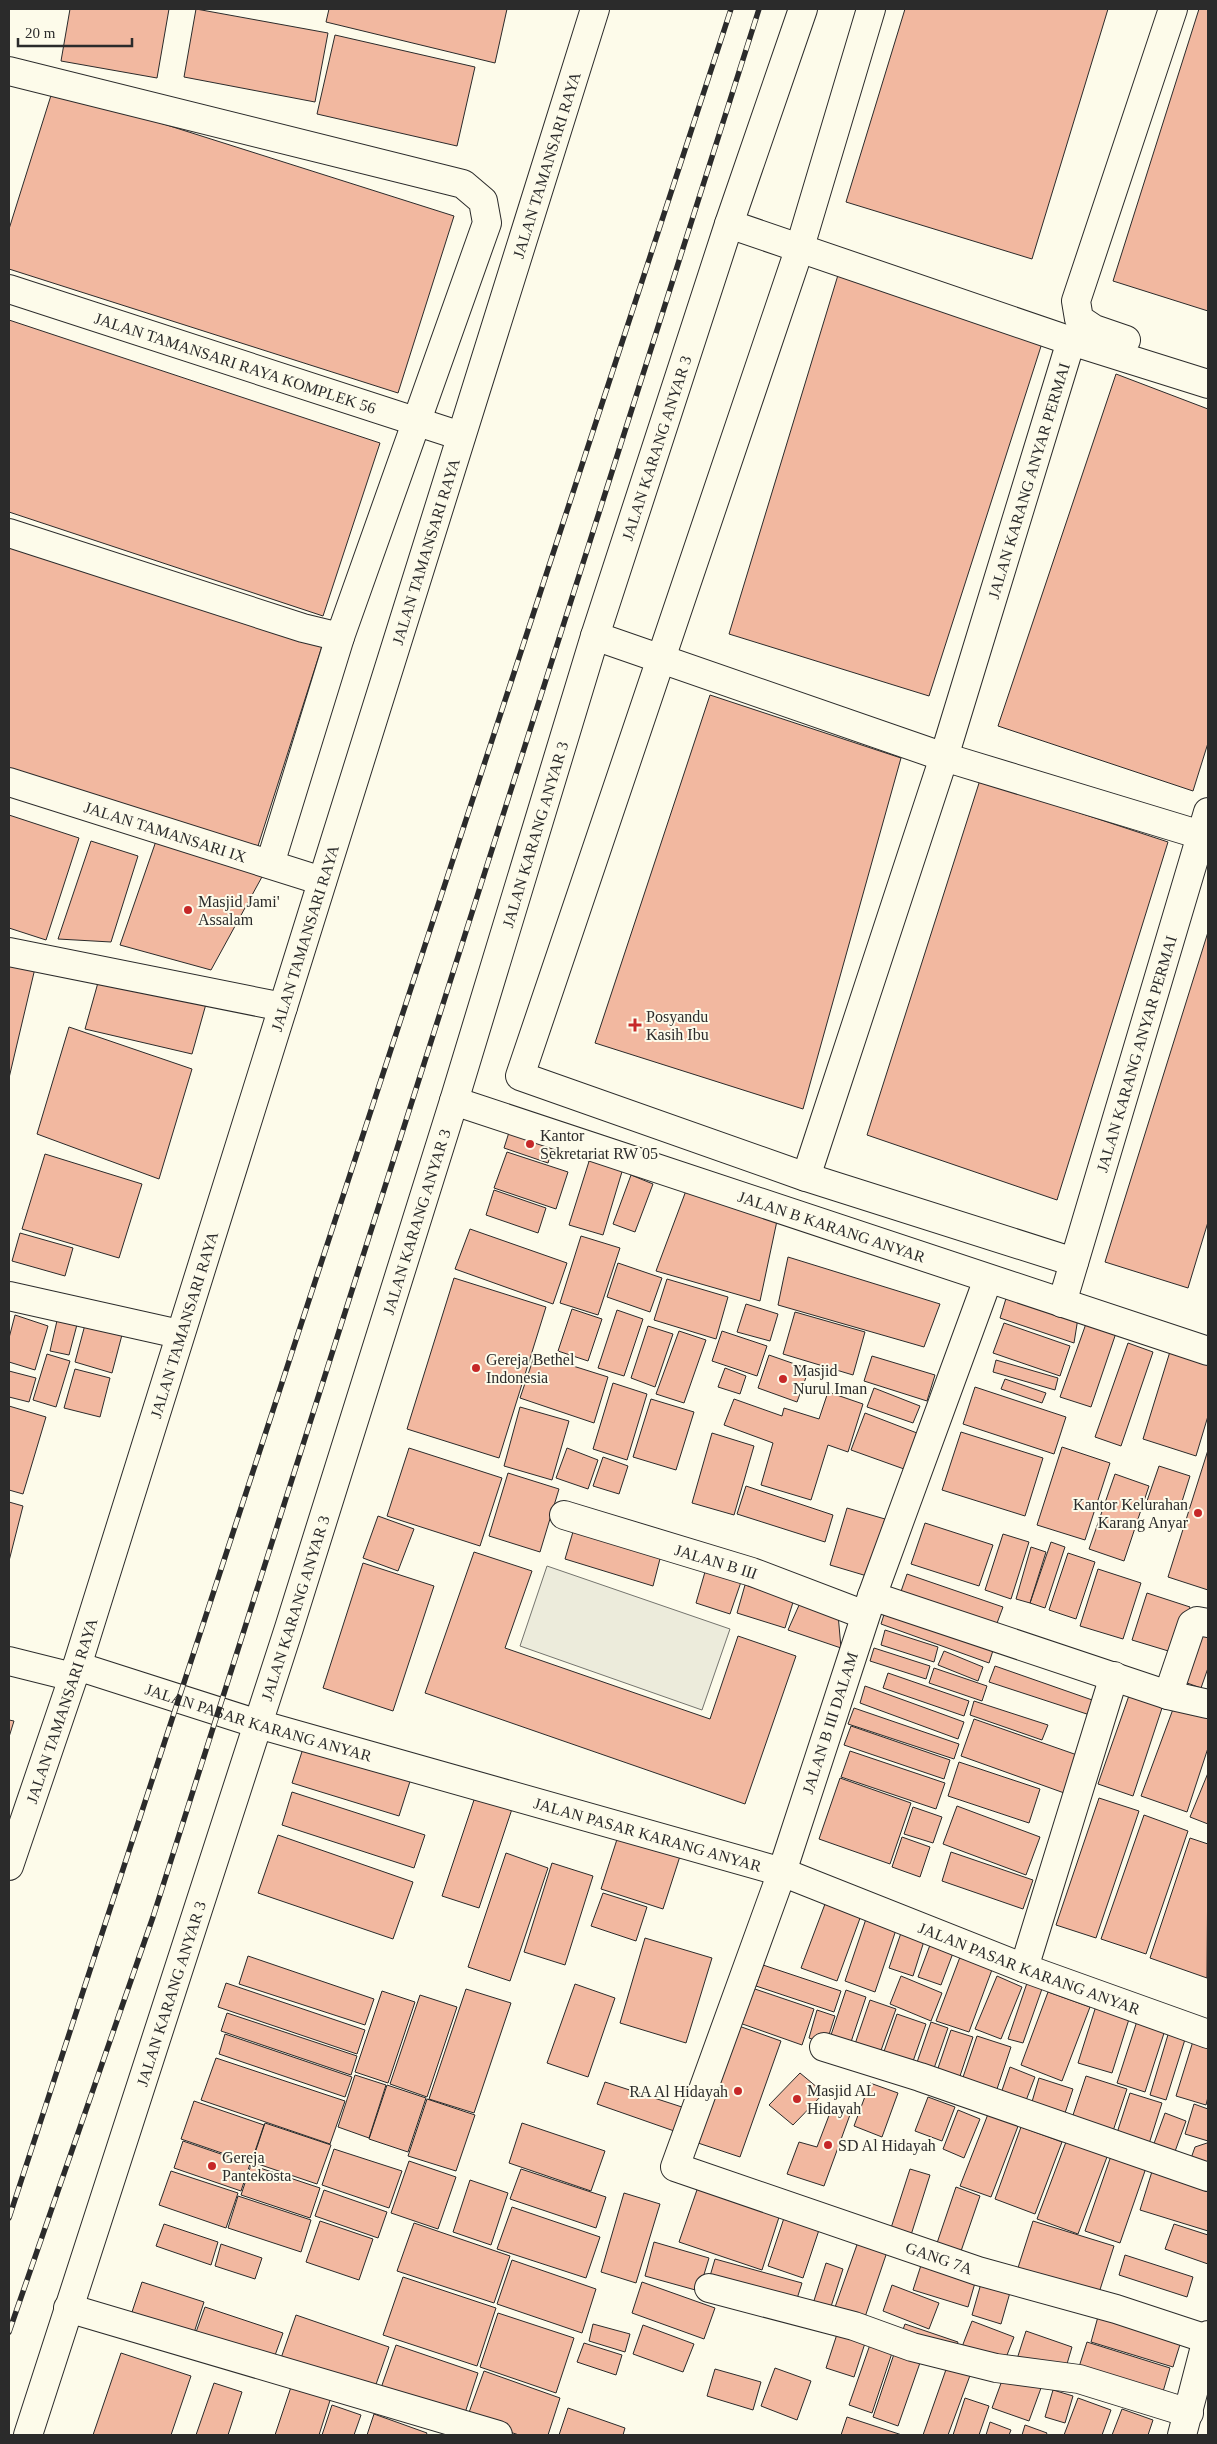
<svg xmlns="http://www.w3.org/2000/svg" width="1217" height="2444" viewBox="0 0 1217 2444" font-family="'Times New Roman',serif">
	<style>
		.green { fill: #ecebdb; stroke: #74746e }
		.building { fill: #f2b8a0; stroke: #2b2b2b }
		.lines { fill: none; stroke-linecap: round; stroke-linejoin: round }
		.minor-casing { stroke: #2b2b2b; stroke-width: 30 }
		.minor { stroke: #fdfbea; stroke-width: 28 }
		.rail-casing { stroke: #2b2b2b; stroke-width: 5.5 }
		.rail { stroke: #fdfbea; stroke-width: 4; stroke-dasharray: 11; stroke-linecap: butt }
		.poi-dot { fill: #c62828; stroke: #fdfbea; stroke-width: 2 }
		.labels { text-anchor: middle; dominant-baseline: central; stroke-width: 4; stroke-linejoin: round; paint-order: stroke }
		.street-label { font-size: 16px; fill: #2b2b2b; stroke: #fdfbea }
		.poi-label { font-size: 16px; fill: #2b2b2b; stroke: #fdfbea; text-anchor: start }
	</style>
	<rect width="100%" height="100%" fill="#fdfbea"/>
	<path class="green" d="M547,1566l183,63 -28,81 -182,-64z"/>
	<path class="building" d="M70,9h99l-12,69 -96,-17z
		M196,9l132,24 -13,69 -131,-25z
		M329,9h178l-12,54 -169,-41z
		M905,9h203l-76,250 -186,-57z
		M1199,9h9v302l-95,-30z
		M335,35l140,32 -18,79 -140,-32z
		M53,89l401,127 -56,177 -389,-124v-40z
		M838,275l205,65 -114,356 -200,-62z
		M9,320l371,123 -57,173 -314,-104z
		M1116,374l92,35v334l-15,48 -195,-65z
		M9,543l314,100 -66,206 -248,-80z
		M710,695l191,63 -98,351 -208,-66z
		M980,780l188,62 -111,358 -190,-65z
		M9,815l70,23 -33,102 -37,-12z
		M91,841l47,15 -27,86 -53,-3z
		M156,841l107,34 -52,95 -91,-25z
		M1208,932v290l-20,66 -83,-26z
		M9,957l27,7 -27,114z
		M99,979l107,25 -14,50 -107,-25z
		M69,1027l123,42 -33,110 -122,-45z
		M511,1126l44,14 -7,23 -44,-15z
		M507,1152l61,20 -12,37 -62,-21z
		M45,1154l97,30 -23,74 -97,-29z
		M591,1155l33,10 -21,70 -34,-10z
		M631,1175l22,9 -18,48 -22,-8z
		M687,1188l91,28 -18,85 -104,-30z
		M494,1190l52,18 -8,25 -52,-18z
		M470,1229l97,34 -14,41 -98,-35z
		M20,1233l53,15 -8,28 -53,-15z
		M581,1236l39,12 -22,67 -38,-12z
		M788,1257l152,47 -16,43 -146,-42z
		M618,1263l44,15 -12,34 -43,-15z
		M454,1278l92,29 -47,151 -92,-29z
		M667,1279l61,18 -12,42 -62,-19z
		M1008,1292l70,26 -4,25 -74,-25z
		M746,1304l32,10 -8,27 -33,-9z
		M572,1309l30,10 -14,42 -30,-10z
		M617,1310l26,9 -19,57 -26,-8z
		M59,1312l20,5 -10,38 -19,-4z
		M795,1312l70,20 -12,43 -70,-21z
		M15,1315l33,11 -13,44 -26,-8v-24z
		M1088,1318l29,12 -26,77 -31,-10z
		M86,1321l37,10 -11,42 -37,-11z
		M1004,1323l66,23 -10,30 -67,-23z
		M648,1326l25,8 -18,53 -24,-9z
		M679,1331l27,9 -22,63 -28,-9z
		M722,1331l45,15 -10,30 -45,-15z
		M1128,1343l25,9 -32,94 -26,-9z
		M1172,1345l36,11v60l-12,40 -53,-17z
		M47,1354l23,7 -14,46 -23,-7z
		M535,1354l73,23 -14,46 -74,-25z
		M769,1355l40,14 -12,33 -39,-14z
		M872,1356l63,19 -8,26 -63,-20z
		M996,1360l62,18 -3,12 -62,-18z
		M725,1368l21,8 -6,18 -22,-7z
		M75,1369l35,9 -10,39 -36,-9z
		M9,1371l27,7 -7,24 -20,-5z
		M1005,1379l41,14 -4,10 -41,-14z
		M613,1383l34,11 -20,66 -34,-11z
		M975,1387l91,30 -12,37 -91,-30z
		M874,1388l46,18 -7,17 -46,-16z
		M828,1392l35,12 -15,48 -20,-7 -17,55 -50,-15 12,-42 -49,-18 10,-26 48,17 2,-8 35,11z
		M651,1399l43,13 -18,58 -43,-13z
		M9,1406l37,11 -23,77 -14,-4z
		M520,1407l49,14 -17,59 -48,-14z
		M865,1413l52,20 -13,36 -53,-19z
		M961,1432l82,26 -18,58 -83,-26z
		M712,1433l42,13 -20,69 -42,-12z
		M1062,1447l48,16 -25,77 -48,-15z
		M409,1448l93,30 -22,68 -93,-30z
		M567,1448l31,12 -10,29 -32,-11z
		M1208,1450v140l-40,-13z
		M603,1457l25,9 -9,28 -26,-8z
		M1159,1466l31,10 -11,35 -32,-10z
		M508,1473l51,16 -19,63 -51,-16z
		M1115,1474l34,12 -25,75 -35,-12z
		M746,1486l87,29 -8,27 -88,-28z
		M9,1502l14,4 -14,55z
		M847,1508l38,11 -18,57 -37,-11z
		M378,1516l36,13 -16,42 -35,-13z
		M925,1523l68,22 -14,41 -68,-22z
		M575,1525l87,26 -9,35 -88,-27z
		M1003,1534l26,8 -18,57 -26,-9z
		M1051,1542l14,5 -20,61 -15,-5z
		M1031,1547l15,5 -16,51 -14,-4z
		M474,1552l58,19 -27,77 205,71 28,-83 58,20 -51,148 -320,-111z
		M1068,1553l27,9 -19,57 -27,-9z
		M363,1563l71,23 -41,125 -70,-23z
		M707,1565l35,14 -12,35 -34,-11z
		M1098,1569l43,14 -18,56 -43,-13z
		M907,1574l96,33 -10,27 -95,-34z
		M745,1585l49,14 -9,29 -48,-15z
		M1147,1593l43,14 -15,46 -43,-13z
		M888,1602l108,39 -7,22 -108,-39z
		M800,1603l38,11 3,34 -53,-18z
		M1198,1624l10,4v40l-7,20 -25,-9z
		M885,1630l53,17 -4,15 -53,-17z
		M874,1648l56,18 -4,13 -56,-18z
		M944,1651l39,16 -5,14 -40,-16z
		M995,1666l103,36 -2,15 -107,-35z
		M934,1668l53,18 -5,15 -53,-18z
		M888,1673l81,28 -5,15 -81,-28z
		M865,1686l99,36 -6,17 -98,-36z
		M1132,1687l33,12 -32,97 -35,-12z
		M974,1701l74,24 -6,15 -72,-25z
		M1176,1701l32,8v39l-21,64 -46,-16z
		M854,1708l105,36 -5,15 -106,-35z
		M974,1719l106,37 -13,38 -106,-38z
		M9,1720l5,1 -5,16z
		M851,1726l99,34 -6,19 -100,-34z
		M306,1739l107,33 -14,44 -107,-33z
		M850,1751l95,32 -9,26 -95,-32z
		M959,1762l81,27 -11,34 -81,-27z
		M1208,1773v51l-18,-7z
		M840,1778l71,25 -21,61 -71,-25z
		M477,1791l37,12 -35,105 -37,-12z
		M292,1792l133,43 -11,33 -132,-43z
		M1099,1798l40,13 -43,127 -40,-13z
		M957,1806l83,31 -14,38 -83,-31z
		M913,1807l29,10 -9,26 -29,-9z
		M1144,1815l44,16 -42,123 -45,-15z
		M620,1830l62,20 -19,59 -62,-20z
		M278,1835l135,47 -20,57 -135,-46z
		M902,1837l28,10 -10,30 -28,-10z
		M1190,1838l18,6 -1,134 -57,-20z
		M951,1852l82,28 -10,29 -81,-28z
		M506,1853l42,15 -38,113 -42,-14z
		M552,1863l41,13 -28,89 -41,-13z
		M603,1893l44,14 -11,34 -45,-15z
		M828,1896l35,14 -26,71 -36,-13z
		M869,1910l30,11 -24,71 -30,-11z
		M902,1930l23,8 -12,38 -24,-8z
		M933,1937l23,8 -15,40 -23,-8z
		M645,1938l67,20 -26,85 -66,-20z
		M248,1956l126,43 -9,26 -126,-41z
		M960,1957l33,10 -24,65 -33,-11z
		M763,1965l78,26 -7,21 -78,-26z
		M901,1976l41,17 -11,28 -41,-17z
		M997,1976l25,11 -21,52 -26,-10z
		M226,1983l139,47 -8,24 -139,-47z
		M1027,1983l16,3 -20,57 -15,-4z
		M575,1984l40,14 -27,79 -41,-14z
		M746,1986l68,23 -12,36 -68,-24z
		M466,1989l45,14 -37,110 -45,-14z
		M846,1990l20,7 -18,54 -20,-7z
		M382,1991l33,11 -27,81 -33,-11z
		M1048,1992l42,15 -28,74 -41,-16z
		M420,1995l37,12 -30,90 -37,-13z
		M870,2000l26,9 -17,47 -25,-9z
		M1096,2006l34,10 -18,57 -34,-10z
		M817,2010l18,6 -9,28 -17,-6z
		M227,2013l130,43 -6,19 -130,-44z
		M897,2014l29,10 -16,46 -29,-10z
		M1138,2018l28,9 -21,65 -28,-9z
		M931,2022l17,6 -17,49 -17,-6z
		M736,2025l45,16 -41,116 -45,-15z
		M1170,2028l17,5 -21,67 -16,-5z
		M951,2030l22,7 -16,48 -22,-8z
		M225,2034l127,43 -7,20 -126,-43z
		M977,2036l34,11 -17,51 -34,-12z
		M1194,2038l14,5v54l-2,8 -30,-9z
		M216,2058l129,43 -15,43 -129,-44z
		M1010,2067l25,10 -13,34 -24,-9z
		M800,2073l24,20 -31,32 -24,-20z
		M355,2075l31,10 -17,53 -31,-11z
		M1086,2076l41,13 -15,45 -41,-13z
		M1039,2078l34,11 -11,33 -33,-10z
		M605,2082l80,26 -8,24 -80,-28z
		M870,2083l28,10 -16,44 -28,-11z
		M387,2085l39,13 -18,54 -39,-13z
		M1130,2093l32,10 -14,44 -32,-11z
		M928,2097l27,10 -13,34 -27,-10z
		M427,2099l48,16 -19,56 -48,-15z
		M194,2101l70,24 -13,38 -70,-24z
		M1194,2104l14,5v32l-23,-7z
		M833,2105l18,7 -27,74 -37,-12 12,-32 18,5z
		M990,2109l30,12 -29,76 -31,-11z
		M958,2110l22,9 -16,39 -21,-9z
		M1165,2113l21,8 -13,36 -21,-8z
		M265,2123l66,22 -14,39 -65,-22z
		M522,2123l83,28 -14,40 -82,-28z
		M1021,2127l41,15 -27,72 -40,-15z
		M1069,2134l41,15 -32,85 -41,-15z
		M183,2141l67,23 -9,27 -67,-23z
		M1207,2143l1,1v27l-19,-7 6,-17z
		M334,2149l68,22 -13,37 -67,-23z
		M1112,2153l35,12 -27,78 -35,-12z
		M409,2161l47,16 -18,52 -47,-16z
		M251,2165l69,23 -10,30 -69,-23z
		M1154,2165l54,18v48l-68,-21z
		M521,2169l85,28 -10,31 -86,-29z
		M910,2169l20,6 -19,60 -20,-7z
		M171,2171l67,22 -12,35 -67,-23z
		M470,2180l38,13 -17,52 -38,-13z
		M699,2184l82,27 -19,59 -83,-28z
		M956,2187l24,9 -21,61 -24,-8z
		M324,2190l63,22 -9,26 -63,-22z
		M624,2193l36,11 -24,79 -35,-11z
		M238,2196l73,24 -10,32 -73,-24z
		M512,2207l88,30 -14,41 -89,-29z
		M785,2215l35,12 -17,51 -35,-12z
		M320,2221l53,18 -14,41 -53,-18z
		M1033,2221l81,25 -17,53 -81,-25z
		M414,2223l96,33 -16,47 -97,-32z
		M164,2224l54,18 -7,23 -55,-19z
		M1174,2224l34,11v29l-43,-15z
		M859,2239l29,10 -24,71 -30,-10z
		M654,2242l55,16 -10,33 -54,-15z
		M221,2244l41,14 -7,21 -40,-13z
		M1125,2255l68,22 -6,20 -68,-22z
		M715,2259l87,24 -8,25 -86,-25z
		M923,2259l54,17 -9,31 -55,-17z
		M512,2260l84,29 -14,44 -85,-29z
		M826,2263l17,6 -15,47 -17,-6z
		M403,2277l93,31 -19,58 -94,-31z
		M982,2280l29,9 -10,35 -29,-9z
		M142,2282l62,20 -12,37 -62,-21z
		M642,2282l73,26 -11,31 -72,-26z
		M892,2285l47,18 -10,26 -46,-18z
		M205,2307l78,26 -10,28 -78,-26z
		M498,2313l76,25 -18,55 -76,-26z
		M1099,2313l83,25 -9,29 -82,-25z
		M296,2315l93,32 -16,46 -93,-32z
		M972,2321l42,16 -12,31 -42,-16z
		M593,2324l37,10 -5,18 -36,-11z
		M905,2324l53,18 -4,12 -53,-19z
		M643,2325l51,19 -11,28 -50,-18z
		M839,2328l28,9 -13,40 -28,-9z
		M1026,2331l46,16 -8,27 -47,-15z
		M873,2336l22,8 -23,69 -23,-8z
		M1087,2342l83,26 -8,27 -84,-25z
		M584,2343l38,12 -6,20 -39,-13z
		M396,2345l82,28 -14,43 -83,-28z
		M896,2348l26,9 -24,69 -25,-9z
		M121,2353l70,23 -20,59h-78z
		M949,2361l23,9 -24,65h-25z
		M775,2368l36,13 -14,39 -36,-14z
		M715,2369l46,13 -8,28 -46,-14z
		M484,2371l76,27 -12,37h-29l-52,-17z
		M1004,2375l37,13 -12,33 -37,-13z
		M294,2378l39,13 -14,44h-44z
		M214,2383l28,9 -14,43h-32z
		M1053,2390l20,6 -8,27 -20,-6z
		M965,2398l24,8 -10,29h-26z
		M1078,2398l33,12 -9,25h-38z
		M332,2405l29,10 -7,20h-32z
		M568,2408l57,20 -2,7h-64z
		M1122,2409l31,11 -5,15h-36z
		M374,2414l53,19 -1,2h-59z
		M847,2417l55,18h-61z
		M990,2422l21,8 -2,5h-23z
		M1025,2425l22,8 -1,2h-24z"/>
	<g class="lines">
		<defs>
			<g id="minor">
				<path d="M871,9l-71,238 -280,829 286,101 268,85"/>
				<path d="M9,71l454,113 20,17 4,22 -147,414 -70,227"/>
				<path d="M729,224l342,117 137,43"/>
				<path id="s1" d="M9,289l452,147"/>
				<path d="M1126,340l-32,-11 -15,-10 -3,-18 97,-292"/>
				<path d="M9,533l294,95 37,9"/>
				<path d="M595,636l349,121 257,78"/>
				<path id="s2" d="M9,782l313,99"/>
				<path d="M9,952l274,55"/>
				<path id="s3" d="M454,1101l754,250"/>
				<path id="s4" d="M806,1177l138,-420 127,-416"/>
				<path id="s5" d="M988,1279l-116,317 -90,276 -107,295 303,104 138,38 91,30"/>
				<path d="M9,1296l170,38"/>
				<path id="s6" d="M1062,1303l146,-491"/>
				<path id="s7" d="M564,1515l188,57 113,43"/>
				<path d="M872,1596l296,99 40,9"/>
				<path d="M9,1661l64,16"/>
				<path id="s8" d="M77,1666l181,58 524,148 242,96 184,66"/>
				<path d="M1168,1695l24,-71 5,-3 11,2"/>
				<path id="s9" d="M9,1866l68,-200 518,-1657"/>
				<path d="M1024,1968l90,-292"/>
				<path d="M824,2047l96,30 288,100"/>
				<path d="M709,2288l145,38 58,21 84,21 83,11 110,34"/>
				<path d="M68,2308l430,127"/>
				<path id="s10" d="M28,2435l261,-807 165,-527 141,-465 134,-412 74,-215"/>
				<path d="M1182,2435l26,-100"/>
			</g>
		</defs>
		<use href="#minor" class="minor-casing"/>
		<use href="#minor" class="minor"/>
		<defs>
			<path id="rail" d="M9,2218l722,-2209
				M9,2332l144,-415 606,-1908"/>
		</defs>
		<use href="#rail" class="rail-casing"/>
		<use href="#rail" class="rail"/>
	</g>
	<g class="poi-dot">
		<circle cx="188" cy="910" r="5"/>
		<path d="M632.5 1017.5h5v5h5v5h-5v5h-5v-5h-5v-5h5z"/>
		<circle cx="530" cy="1144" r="5"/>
		<circle cx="476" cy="1368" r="5"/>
		<circle cx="783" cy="1379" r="5"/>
		<circle cx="1198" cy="1513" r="5"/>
		<circle cx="738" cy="2091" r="5"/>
		<circle cx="797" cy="2099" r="5"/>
		<circle cx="828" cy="2145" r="5"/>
		<circle cx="212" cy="2166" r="5"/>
	</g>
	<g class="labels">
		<g class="street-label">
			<text stroke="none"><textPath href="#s9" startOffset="1784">JALAN TAMANSARI RAYA</textPath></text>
			<text stroke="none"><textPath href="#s1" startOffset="238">JALAN TAMANSARI RAYA KOMPLEK 56</textPath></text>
			<text stroke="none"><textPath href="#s10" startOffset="2084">JALAN KARANG ANYAR 3</textPath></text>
			<text stroke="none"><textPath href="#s4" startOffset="731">JALAN KARANG ANYAR PERMAI</textPath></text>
			<text stroke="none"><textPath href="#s9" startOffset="1379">JALAN TAMANSARI RAYA</textPath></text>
			<text stroke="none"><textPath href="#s2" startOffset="164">JALAN TAMANSARI IX</textPath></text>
			<text stroke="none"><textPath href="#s10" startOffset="1679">JALAN KARANG ANYAR 3</textPath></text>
			<text stroke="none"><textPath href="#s9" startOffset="974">JALAN TAMANSARI RAYA</textPath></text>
			<text stroke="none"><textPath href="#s6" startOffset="260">JALAN KARANG ANYAR PERMAI</textPath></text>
			<text stroke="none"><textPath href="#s10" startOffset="1274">JALAN KARANG ANYAR 3</textPath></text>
			<text stroke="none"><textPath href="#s3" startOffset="398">JALAN B KARANG ANYAR</textPath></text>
			<text stroke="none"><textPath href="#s9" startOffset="569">JALAN TAMANSARI RAYA</textPath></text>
			<text stroke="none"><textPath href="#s7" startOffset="159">JALAN B III</textPath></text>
			<text stroke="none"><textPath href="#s10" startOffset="869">JALAN KARANG ANYAR 3</textPath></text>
			<text stroke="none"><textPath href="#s9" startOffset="164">JALAN TAMANSARI RAYA</textPath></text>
			<text stroke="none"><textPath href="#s8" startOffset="190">JALAN PASAR KARANG ANYAR</textPath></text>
			<text transform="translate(830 1723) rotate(-72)">JALAN B III DALAM</text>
			<text stroke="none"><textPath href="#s8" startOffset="595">JALAN PASAR KARANG ANYAR</textPath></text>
			<text stroke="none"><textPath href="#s8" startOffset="1000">JALAN PASAR KARANG ANYAR</textPath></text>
			<text stroke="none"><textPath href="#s10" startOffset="464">JALAN KARANG ANYAR 3</textPath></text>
			<text stroke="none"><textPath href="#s5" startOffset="1221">GANG 7A</textPath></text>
		</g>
		<g class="poi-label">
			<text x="198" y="901">Masjid Jami'<tspan x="198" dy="18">Assalam</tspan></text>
			<text x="646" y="1016">Posyandu<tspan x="646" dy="18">Kasih Ibu</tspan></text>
			<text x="540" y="1135">Kantor<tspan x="540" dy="18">Sekretariat RW 05</tspan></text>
			<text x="486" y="1359">Gereja Bethel<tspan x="486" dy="18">Indonesia</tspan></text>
			<text x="793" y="1370">Masjid<tspan x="793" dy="18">Nurul Iman</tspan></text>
			<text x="1188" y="1504" text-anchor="end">Kantor Kelurahan<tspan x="1188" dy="18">Karang Anyar</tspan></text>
			<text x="807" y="2090">Masjid AL<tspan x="807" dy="18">Hidayah</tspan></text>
			<text x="728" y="2091" text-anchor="end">RA Al Hidayah</text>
			<text x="838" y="2145">SD Al Hidayah</text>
			<text x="222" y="2157">Gereja<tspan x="222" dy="18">Pantekosta</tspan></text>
		</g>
	</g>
	<rect width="1217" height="2444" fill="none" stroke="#2b2b2b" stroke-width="20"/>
	<path d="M18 38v8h114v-8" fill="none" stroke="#2b2b2b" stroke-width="2.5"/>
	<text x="25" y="38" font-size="15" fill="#2b2b2b" stroke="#fdfbea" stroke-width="4" paint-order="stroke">20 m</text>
</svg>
